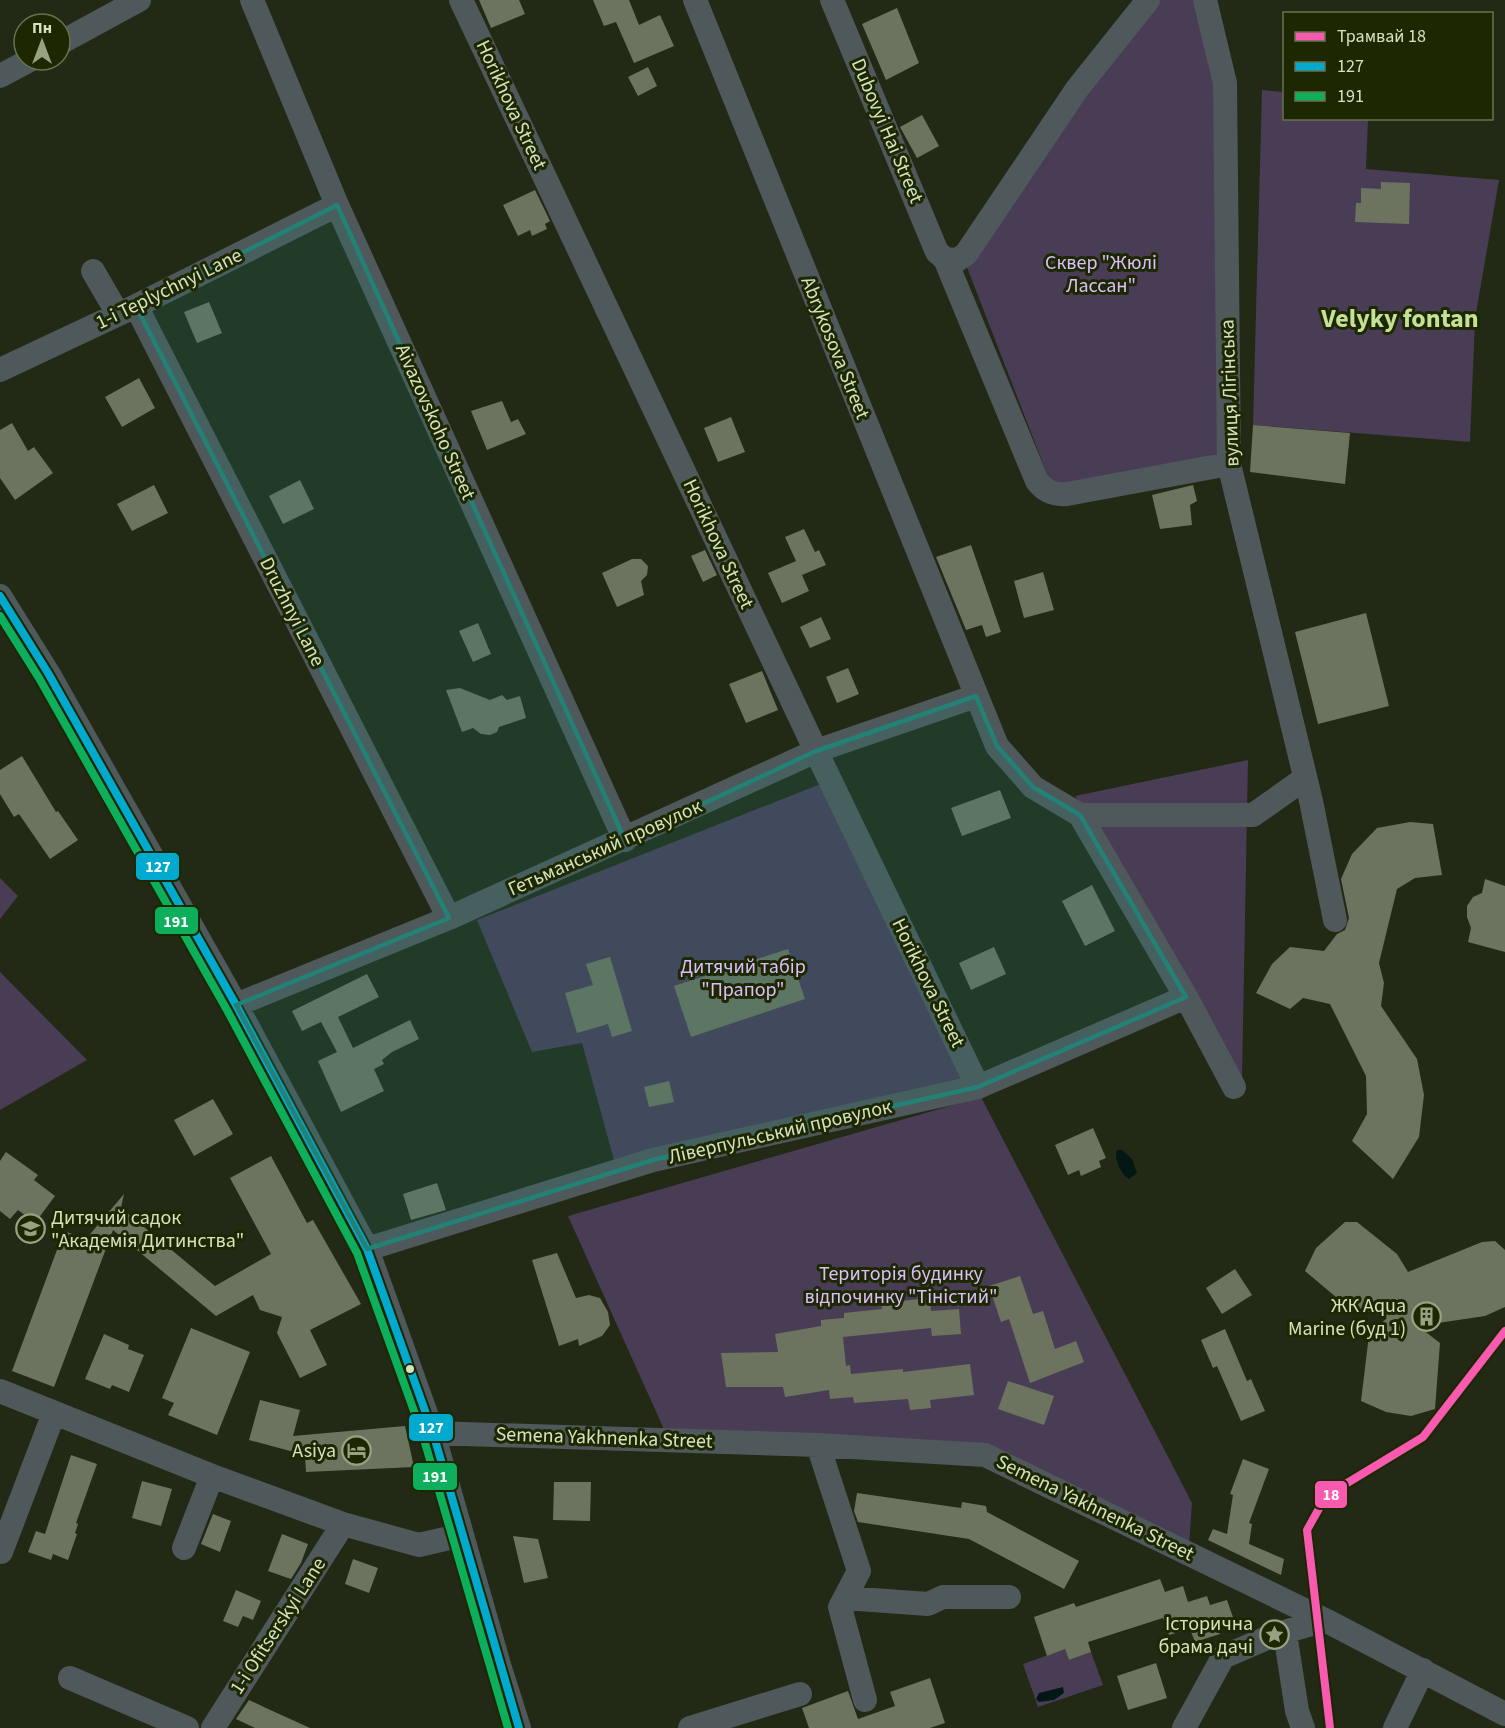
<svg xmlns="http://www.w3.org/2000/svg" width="1505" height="1728" viewBox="0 0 1505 1728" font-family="'Source Sans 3',sans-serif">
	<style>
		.green { fill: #493d55 }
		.water { fill: #031814 }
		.building { fill: #6c745f }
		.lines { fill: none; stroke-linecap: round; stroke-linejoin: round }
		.minor { stroke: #4f585b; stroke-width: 24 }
		.bus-1-casing { stroke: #1d2802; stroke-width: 12 }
		.bus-2-casing { stroke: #1d2802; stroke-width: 12 }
		.bus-1 { stroke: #00a9ce; stroke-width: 8 }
		.bus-2 { stroke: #0daf5c; stroke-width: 8 }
		.tram-1-casing { stroke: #1d2802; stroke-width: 12 }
		.tram-1 { stroke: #f75aaf; stroke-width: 8 }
		.marked { fill: #238176; fill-opacity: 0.2; stroke: #238176; stroke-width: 4.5; stroke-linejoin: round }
		.bus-dot { fill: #d4e3be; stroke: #1d2802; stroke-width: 2 }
		.labels { text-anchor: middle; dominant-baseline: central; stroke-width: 6; stroke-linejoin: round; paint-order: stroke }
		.street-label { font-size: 20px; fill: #d4e3be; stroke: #1d2802 }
		.park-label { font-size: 20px; fill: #dbbffd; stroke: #1d2802 }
		.poi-label { font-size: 20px; fill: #d4e3be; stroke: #1d2802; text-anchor: end }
		.district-label { font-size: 26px; font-weight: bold; fill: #c5e195; stroke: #1d2802 }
		.line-badge { stroke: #1d2802; stroke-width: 2 }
		.badge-label { font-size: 16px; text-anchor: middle; font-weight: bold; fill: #fff }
	</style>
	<rect width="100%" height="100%" fill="#222914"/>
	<path class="green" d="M1149,0h51l21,84 3,371 -168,42 -93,-240z
		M1262,90l22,2v26l84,1 -2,50 133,11 -24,139 -5,123 -217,-17z
		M1248,760l-6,318 -167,-282z
		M823,783l145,299 -353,82 -33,-121 -50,9 -55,-132z
		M0,878l18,18 -18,23z
		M0,972l87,88 -87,50z
		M981,1097l211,406 -3,43 -202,-99 -320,-11 -99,-220z
		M1065,1649l4,11 22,-8 12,33 -65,22 -15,-43z"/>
	<path class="water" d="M1117,1150h5l10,9 5,14 -8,6c-7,-3 -16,-22 -12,-29z
		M1063,1687l1,6 -10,7 -15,2 -3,-3 3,-6z"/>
	<path class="building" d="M479,0h40l6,14 -34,14z
		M593,0h36l10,25 21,-10 14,31 -40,17 -18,-41 -12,4z
		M897,8l22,55 -33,17 -24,-56z
		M648,67l9,19 -19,10 -10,-19z
		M922,115l17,31 -22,12 -17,-31z
		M1381,182l29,1 -1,41 -54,-2 1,-19h5v-15l20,1z
		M535,190l15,31 -5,3 2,5 -15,7 -2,-6 -12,6 -15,-31z
		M209,302l13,31 -25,10 -13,-31z
		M139,378l16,30 -33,19 -17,-30z
		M502,401l9,21 7,-3 8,15 -39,16 -16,-39z
		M731,417l14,35 -27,10 -14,-34z
		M12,423l16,28 6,-4 19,26 -38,27 -15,-22v-48z
		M1253,425l97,8 -5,51 -95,-12z
		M300,480l14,29 -31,15 -14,-28z
		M154,485l14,28 -36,18 -15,-27z
		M1193,485l4,16 -7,4 2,20 -32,4 -8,-34z
		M804,529l11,23 4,-2 7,15 -24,10 7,16 -27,12 -14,-30 28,-12 -11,-24z
		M971,545l30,87 -15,5 -4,-12 -16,5 -30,-73z
		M705,550l12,25 -14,7 -12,-26z
		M632,559h9l7,7 -1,9 -6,6 3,14 -27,12 -15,-34z
		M1043,572l11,38 -30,8 -10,-37z
		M1366,613l23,93 -71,18 -23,-92z
		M821,617l10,22 -21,9 -10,-21z
		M478,623l13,31 -18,8 -14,-31z
		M848,668l11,26 -22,9 -11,-26z
		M762,671l16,39 -32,13 -17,-39z
		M460,688l30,12 12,-5 5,5 13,-4 6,22 -27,9 -2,5 -7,3 -9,-1 -8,-6 -11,4 -16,-42z
		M22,756l34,56 2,-1 20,29 -28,19 -31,-45 -5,3 -14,-23v-24z
		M1000,790l11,28 -49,18 -11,-28z
		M1410,822l23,2 9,51 -27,3 -18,11 -18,74 5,20 -3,23 36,53 7,36 -5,42 -26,42 -41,-38 15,-27 -1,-38 -36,-72 -27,-6 -13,11 -34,-16 16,-29 18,-17 34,4 13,-17 8,-4 4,-12 -8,-39 11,-25 25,-26z
		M1485,879l20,7v66l-37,-10 3,-14 -4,-11v-11l6,-9 9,-4z
		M1092,885l23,46 -30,15 -23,-45z
		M994,947l12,27 -35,16 -12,-27z
		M788,949l17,50 -114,38 -17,-51z
		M610,957l22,74 -20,6 -4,-13 -31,9 -12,-40 28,-8 -7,-21z
		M367,974l12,23 -41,20 15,31 57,-28 9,19 -27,13 -10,8 2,4 -10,5 10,22 -43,21 -23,-51 19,-9 -16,-30 -19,9 -10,-20z
		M669,1081l5,21 -25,5 -5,-20z
		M213,1099l20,35 -39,22 -20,-36z
		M1093,1128l13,30 -7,3 2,6 -20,9 -2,-6 -11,5 -13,-30z
		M6,1152l32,23 -4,5 21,16 -20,27 -17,-13 -8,9 -10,-8v-50z
		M271,1156l36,67 6,-3 48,84 -51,26 17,35 -27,13 -23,-45 5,-16 -22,-7 -7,-15 -37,21 -103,-86 -59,157 -42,-16 52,-140 22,8 38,-45 -3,14 94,78 56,-32 -41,-76z
		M437,1183l9,27 -35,10 -8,-26z
		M1345,1222h12l40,32 11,18 74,-30 13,-1 10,9v57l-20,9 -67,10 22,17 -5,66 -24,7 -25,-4 -25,-11 8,-66 18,-17 -44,-15 -38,-32 11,-23z
		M557,1253l19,45 13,-3 11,3 8,14 2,13 -8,11 -23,10 -1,-7 -19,7 -27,-86z
		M1235,1269l17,26 -30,19 -16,-26z
		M1020,1276l13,38 10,-3 12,38 21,-8 8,21 -54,21 -21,-64 -8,3 -12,-36z
		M930,1298l1,13 28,-2 2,25 -29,2 -1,-8 -88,9 3,29 4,-1 1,9 52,-5v3l67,-8 4,31 -44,5 1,8 -21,2 -2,-11 -54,4 -1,-6 -23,2 -1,-9 -44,7 -2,-10h-57l-5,-34 57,-1 -3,-18 46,-8v-6l23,-2v-5l38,-4 -1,-6z
		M191,1328l59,24 -33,83 -49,-20 6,-12 -12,-5z
		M1225,1329l22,52 4,-2 14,32 -24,10 -24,-55 -4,2 -12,-28z
		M104,1334l25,11 -1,4 16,6 -15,37 -17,-7 -2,4 -25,-10z
		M1008,1381l46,15 -10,29 -46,-16z
		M260,1400l40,10 -7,26 112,-10 9,41 -108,5 -1,-17 -56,-15z
		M71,1455l26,9 -21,59 2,1 -3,9 2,1 -9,26 -15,-6 -2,6 -23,-8 8,-21 9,3z
		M1243,1459l26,10 -20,54 3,1 -3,20 35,15 -3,16 -73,-35 5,-11 14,5 6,-39 -3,-1z
		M142,1481l30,8 -11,37 -29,-8z
		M554,1482h37l-1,39 -37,-1z
		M857,1493l104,15 1,-6 24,4 1,6 92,49 -15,28 -95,-50 -111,-17 -4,-11z
		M213,1514l18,7 -11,31 -19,-8z
		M282,1534l26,10 -7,19 -10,16 -23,-8z
		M513,1536l25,3 10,39 -24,5z
		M353,1559l25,9 -9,25 -24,-9z
		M1160,1579l5,13 18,-6 5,16 19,-6 3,9 17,-5 8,23 -16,6 1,5 -25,8 -5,-13 -21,6 -6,-17 -75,24 3,10 -22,8 -4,-11 -18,7 -13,-39 40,-14 2,4z
		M236,1590l25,11 -8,19 -10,-4 -5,11 -15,-6z
		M1156,1663l11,35 -39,12 -11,-34z
		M930,1678l15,45 -15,5h-121l-7,-20 46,-17 10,28 37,-13 -5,-14z
		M249,1700l17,8 44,20h-55l-19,-9z"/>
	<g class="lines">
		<path class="minor" d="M252,0l85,205 288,635
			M461,0l355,751 162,336
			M695,0l302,746 36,41 47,28h173l51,-36
			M832,0l105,252 8,7 92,222c8,11 17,14 30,13l162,-30
			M1205,0l20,83 4,381 82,337 24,119
			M60,43l79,-43
			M0,76l30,-16
			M945,259l12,1 9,-6 111,-165 71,-89
			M93,271l25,43
			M136,306l313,612
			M0,370l136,-64 201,-101
			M0,596l48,77 188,332 131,244 66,184 66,232 20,63
			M1080,815l106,182 48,90
			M236,1005l213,-87 367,-167 160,-55
			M367,1249l286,-89 325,-73 208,-90
			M0,1391l212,85 131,48 76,21 43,-10
			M433,1433l385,12 167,10 340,165 180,94
			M818,1445l41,126 -19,36 25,93
			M184,1548l28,-72
			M1,1552l53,-139
			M845,1598l83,6 15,-7h66
			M1285,1633l12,78 6,17
			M70,1678l117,50
			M213,1728l130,-204
			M690,1728l110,-34
			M1184,1728l39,-71 51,-22 51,-15
			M1395,1728l28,-58"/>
		<defs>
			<path id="bus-1" d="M0,596l48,77 188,332 131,244 66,184 86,295"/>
			<path id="bus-2" d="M0,616l39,62 188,332 130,243 66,183 85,292"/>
		</defs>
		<use href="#bus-1" class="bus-1-casing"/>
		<use href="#bus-2" class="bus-2-casing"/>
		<use href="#bus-1" class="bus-1"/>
		<use href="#bus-2" class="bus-2"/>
		<defs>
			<path id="tram-1" d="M1330,1728l-23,-198 14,-25 13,-14 89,-54 82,-106"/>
		</defs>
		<use href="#tram-1" class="tram-1-casing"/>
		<use href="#tram-1" class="tram-1"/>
	</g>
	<path class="marked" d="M337,205l288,635 191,-89 160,-55 21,50 36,41 47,28 106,182 -208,90 -325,73 -286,89 -131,-244 213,-87 -313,-612z"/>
	<defs>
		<symbol id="school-ring" viewBox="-11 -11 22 22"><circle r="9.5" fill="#1d2802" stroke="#96a282" stroke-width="1.5"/><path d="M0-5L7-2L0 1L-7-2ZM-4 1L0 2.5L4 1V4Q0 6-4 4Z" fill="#96a282"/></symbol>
		<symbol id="building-ring" viewBox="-11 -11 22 22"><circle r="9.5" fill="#1d2802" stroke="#96a282" stroke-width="1.5"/><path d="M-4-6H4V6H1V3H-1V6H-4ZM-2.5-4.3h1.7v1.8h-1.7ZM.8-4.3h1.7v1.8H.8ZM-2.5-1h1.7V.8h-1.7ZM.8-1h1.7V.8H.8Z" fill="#96a282"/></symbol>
		<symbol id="hotel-ring" viewBox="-11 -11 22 22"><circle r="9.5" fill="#1d2802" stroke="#96a282" stroke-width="1.5"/><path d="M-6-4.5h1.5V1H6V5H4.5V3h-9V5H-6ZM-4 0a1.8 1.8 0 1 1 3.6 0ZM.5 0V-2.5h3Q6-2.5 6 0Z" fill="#96a282"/></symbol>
		<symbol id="sight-ring" viewBox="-11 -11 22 22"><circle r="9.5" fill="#1d2802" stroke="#96a282" stroke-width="1.5"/><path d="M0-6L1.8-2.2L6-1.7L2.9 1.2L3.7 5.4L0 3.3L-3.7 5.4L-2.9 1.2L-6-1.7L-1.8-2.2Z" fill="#96a282"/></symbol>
	</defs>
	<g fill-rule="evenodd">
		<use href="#school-ring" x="14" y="1212" width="33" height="33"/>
		<use href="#building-ring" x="1410" y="1300" width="33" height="33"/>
		<use href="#hotel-ring" x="340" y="1434" width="33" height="33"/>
		<use href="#sight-ring" x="1258" y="1618" width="33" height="33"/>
	</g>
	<circle class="bus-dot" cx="410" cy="1369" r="5"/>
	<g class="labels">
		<g class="street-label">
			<text transform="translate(511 105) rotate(65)">Horikhova Street</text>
			<text transform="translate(887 131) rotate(67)">Dubovyi Hai Street</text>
			<text transform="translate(169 289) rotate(-26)">1-i Teplychnyi Lane</text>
			<text transform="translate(835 348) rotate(68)">Abrykosova Street</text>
			<text transform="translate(1230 393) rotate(-92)">вулиця Лігінська</text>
			<text transform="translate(435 422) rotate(66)">Aivazovskoho Street</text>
			<text transform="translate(718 544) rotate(65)">Horikhova Street</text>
			<text transform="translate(292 612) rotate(63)">Druzhnyi Lane</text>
			<text transform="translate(605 848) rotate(-24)">Гетьманський провулок</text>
			<text transform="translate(928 983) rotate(64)">Horikhova Street</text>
			<text transform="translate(780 1132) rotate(-13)">Ліверпульський провулок</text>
			<text transform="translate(604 1438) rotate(2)">Semena Yakhnenka Street</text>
			<text transform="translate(1095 1508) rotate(26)">Semena Yakhnenka Street</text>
			<text transform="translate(278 1626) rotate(-57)">1-i Ofitserskyi Lane</text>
		</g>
		<g class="park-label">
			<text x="1101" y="263">Сквер "Жюлі<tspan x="1101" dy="23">Лассан"</tspan></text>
			<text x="743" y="967">Дитячий табір<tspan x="743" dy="23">"Прапор"</tspan></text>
			<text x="901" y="1274">Територія будинку<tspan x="901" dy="23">відпочинку "Тіністий"</tspan></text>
		</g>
		<g class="poi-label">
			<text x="51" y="1218" text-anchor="start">Дитячий садок<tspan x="51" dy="23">"Академія Дитинства"</tspan></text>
			<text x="1406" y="1306">ЖК Aqua<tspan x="1406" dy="23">Marine (буд 1)</tspan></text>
			<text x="336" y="1451">Asiya</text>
			<text x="1253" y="1624">Історична<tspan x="1253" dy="23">брама дачі</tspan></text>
		</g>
		<g class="district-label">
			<text x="1400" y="318">Velyky fontan</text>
		</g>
	</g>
	<g class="line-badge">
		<rect x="135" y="852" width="45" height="29" rx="6" fill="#00a9ce"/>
		<rect x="154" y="906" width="45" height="29" rx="6" fill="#0daf5c"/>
		<rect x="408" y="1413" width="46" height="29" rx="6" fill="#00a9ce"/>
		<rect x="412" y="1462" width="46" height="29" rx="6" fill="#0daf5c"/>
		<rect x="1314" y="1480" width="34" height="29" rx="6" fill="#f75aaf"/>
	</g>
	<g class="badge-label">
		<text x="158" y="872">127</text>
		<text x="176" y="927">191</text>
		<text x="431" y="1433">127</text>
		<text x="435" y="1482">191</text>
		<text x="1331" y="1500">18</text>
	</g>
	<rect x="1283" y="12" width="210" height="108" fill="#1d2802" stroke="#66734d" stroke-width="1.5"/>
	<rect x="1295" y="32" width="30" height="9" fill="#f75aaf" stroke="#66734d" stroke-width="1.5"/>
	<text x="1337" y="42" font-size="18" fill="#d4e3be">Трамвай 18</text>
	<rect x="1295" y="62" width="30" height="9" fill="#00a9ce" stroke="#66734d" stroke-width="1.5"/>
	<text x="1337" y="72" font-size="18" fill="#d4e3be">127</text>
	<rect x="1295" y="92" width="30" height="9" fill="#0daf5c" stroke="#66734d" stroke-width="1.5"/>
	<text x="1337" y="102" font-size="18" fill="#d4e3be">191</text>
	<g transform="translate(42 42)"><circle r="28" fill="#1d2802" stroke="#66734d" stroke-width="1.5"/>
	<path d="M0-4.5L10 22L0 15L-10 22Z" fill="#96a282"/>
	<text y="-9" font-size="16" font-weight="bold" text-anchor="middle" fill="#d4e3be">Пн</text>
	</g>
</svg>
